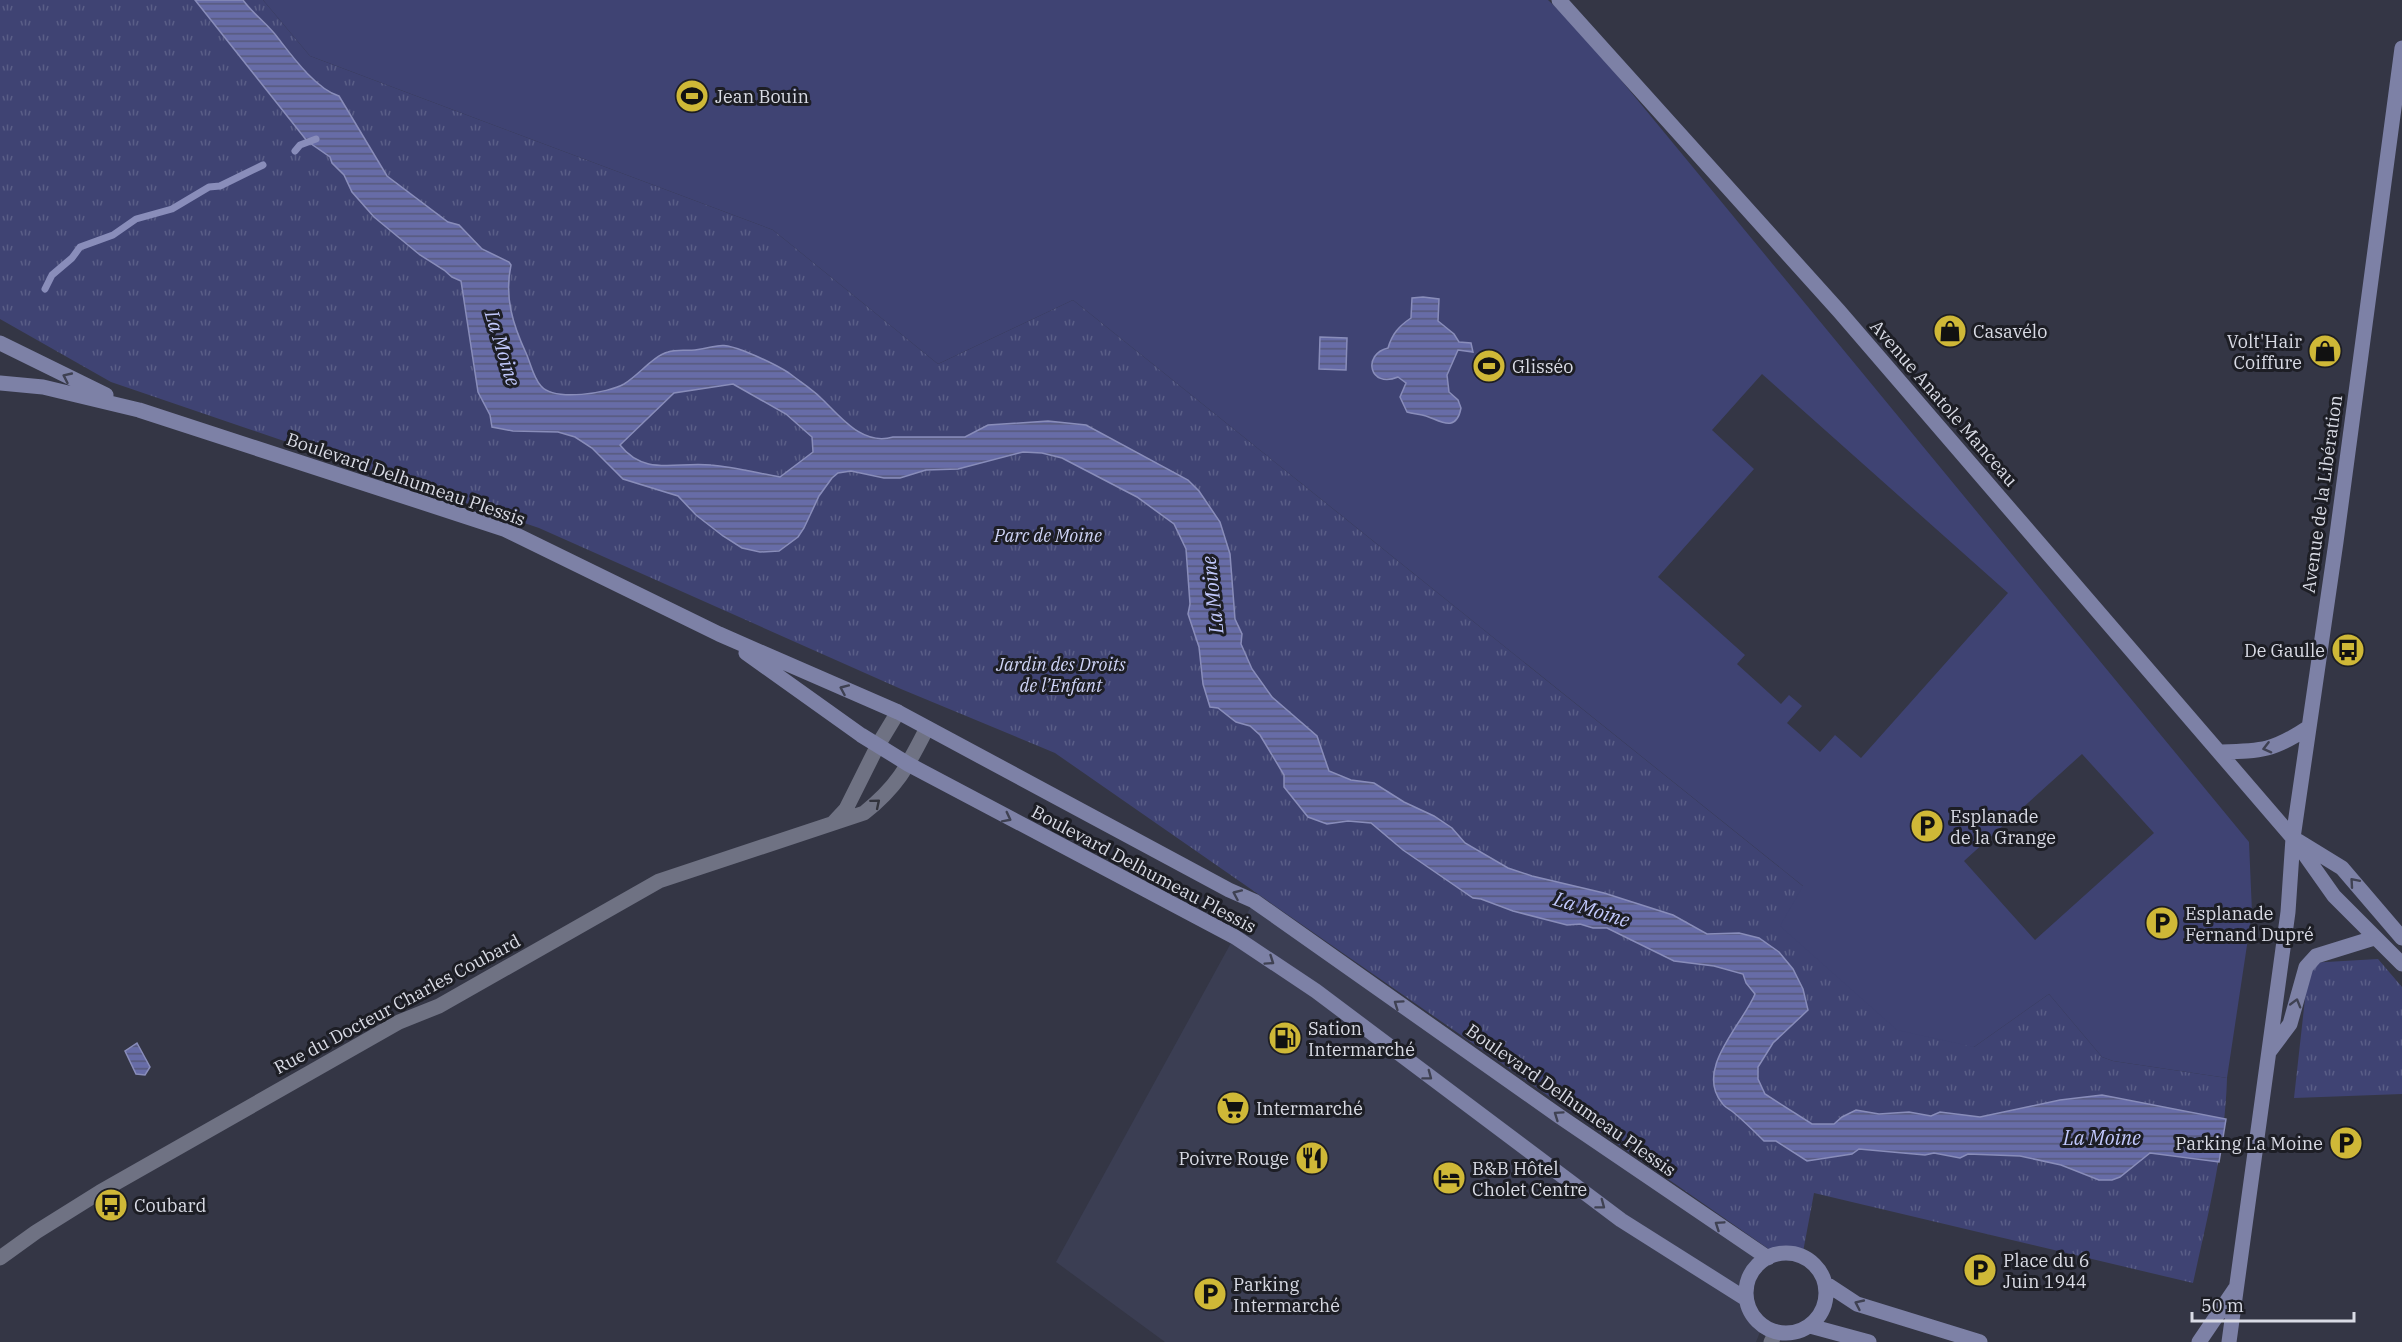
<svg xmlns="http://www.w3.org/2000/svg" width="2402" height="1342" viewBox="0 0 2402 1342" font-family="'IBM Plex Serif',serif">
	<style>
		.built { fill: #3b3e53 }
		.park { fill: url(#park-tufts) }
		.pitch { fill: #3f4373; fill-rule: evenodd }
		.water { fill: url(#water-rules); stroke: #898dba; stroke-width: 1.5; fill-rule: evenodd }
		.lines { fill: none; stroke-linecap: round; stroke-linejoin: round }
		.stream { stroke: #898dba; stroke-width: 7 }
		.tertiary { stroke: #6f7283; stroke-width: 15 }
		.secondary { stroke: #7d81a6; stroke-width: 15 }
		.oneway { stroke: #3f4152 }
		.oneway2 { stroke: #32333c }
		.labels { text-anchor: middle; dominant-baseline: central; stroke-width: 6; stroke-linejoin: round; paint-order: stroke }
		.poi-label { font-size: 18px; fill: #d9dbe5; stroke: #1d1e25; text-anchor: start }
		.street-label { font-size: 18px; fill: #d9dbe5; stroke: #1d1e25 }
		.park-label { font-size: 18px; font-style: italic; fill: #cfd4f7; stroke: #1d1e25 }
		.water-label { font-size: 20px; font-style: italic; fill: #c2c9fd; stroke: #1d1e25 }
	</style>
	<defs>
		<pattern id="park-tufts" width="24" height="20" patternUnits="userSpaceOnUse" patternTransform="scale(1.5)"><rect width="24" height="20" fill="#3f4373"/><path d="M3 7l-1-3M5 7V3M7 7l1-3M15 17l-1-3M17 17v-4M19 17l1-3" fill="none" stroke="#5a5e87"/></pattern>
		<pattern id="water-rules" width="6" height="5" patternUnits="userSpaceOnUse" patternTransform="scale(1.5)"><rect width="6" height="5" fill="#676ca7"/><path d="M0 2.5h6" fill="none" stroke="#56597b"/></pattern>
	</defs>
	<rect width="100%" height="100%" fill="#343645"/>
	<path class="built" d="M1254,901l305,215 214,136 -17,12 -8,10 -5,23 17,35 -4,10h-591l-109,-80z"/>
	<path class="park" d="M0,0h263l47,56 463,174 165,134 135,-64 731,587 170,160 75,-53 53,63 11,4 114,17c-2,70 -19,137 -34,205l-379,-90 -11,59 -16,-4 -14,4 -718,-499 -154,-64 -362,-161 -428,-146 -111,-63z
		M2378,959l24,28v107l-108,4 15,-135z"/>
	<path class="pitch" d="M263,0h1285l31,29 670,813 3,70 -25,166 -114,-17 -11,-4 -53,-63 -75,53 -77,-17 -117,-104 23,-40 -730,-586 -135,64 -165,-134 -463,-174zM1762,374l246,219 -147,165 -26,-23 -15,17 -33,-29 15,-17 -13,-11 -8,9 -44,-40 8,-9 -87,-78 96,-108 -42,-39zM2082,754l72,79 -119,107 -71,-79z"/>
	<path class="water" d="M195,0h48c10,14 25,24 35,38 14,18 38,51 61,58l48,80 61,46 11,3 23,24 27,13 2,3c-7,32 2,60 15,88 5,11 7,24 15,33 14,16 67,7 83,-2 15,-9 29,-28 44,-32 9,-3 18,-1 27,-2 25,-3 22,-9 49,1 15,6 31,13 45,22 10,8 23,16 32,25 20,19 41,48 72,39h72l23,-12 60,-4 38,4 102,55 11,11 21,31 10,32 5,65 7,15 -1,10 11,25 20,28 45,39 12,35 22,9 23,3 30,19 30,14 18,12 13,15 43,25 24,8 72,17 69,22 34,19 32,-1 20,5 20,14 14,17 10,20 5,21 -35,33 -15,24v12l7,15 47,30h22l8,-7 14,-7 23,4 30,-2 22,4 9,-4 40,5 80,-17 42,-5 124,24 -7,43 -69,-9 -30,24 -8,3h-13l-38,-15 -41,-9 -52,-2 -8,4 -26,-5 -9,2 -66,-6 -7,5 -45,7 -31,-20h-12c-10,-10 -20,-20 -31,-29 -3,-3 -9,-5 -11,-9 -28,-34 21,-79 33,-109l-9,-11 -3,-9 -29,-8 -40,-5 -67,-33h-14l-13,-4 -13,1 -54,-14 -32,-12 -8,-1 -70,-48 -32,-27 -23,-2 -21,3 -19,-7 -24,-30v-12l-24,-40 -10,-9 -14,-4 -18,-14 -8,-1 -7,-23 -4,-37 -11,-33 2,-10 -4,-55 -12,-25 -37,-27 -75,-39 -20,-5 -19,-1 -65,17 -32,1 -26,8h-16l-33,-7 -13,2 -6,5 -13,18 -15,32 -6,9 -19,14 -19,1 -18,-4 -19,-12 -27,-21 -18,-19 -55,-17 -31,-31 -17,-11 -17,-5 -45,-1 -21,-4 -2,-12 -12,-23 -17,-111 -9,-4 -8,-7 -24,-15 -46,-38 -22,-25 -8,-17 -12,-12 -2,-6 -23,-16zM733,384l53,30 26,23 1,15 -33,25c-23,-4 -46,-10 -69,-12 -34,-4 -66,12 -91,-20l54,-52z
		M1423,297l16,2 -1,22 16,13 5,8 12,1 2,9 -15,-2 -11,25 2,17 9,8 3,8c-5,26 -22,12 -35,8 -6,-2 -13,-2 -19,-4l-7,-15 6,-14 -8,-6c-29,12 -36,-23 -10,-29 4,-14 11,-22 23,-30l1,-20z
		M1320,337l27,1 -1,32 -27,-1z
		M137,1043l13,24 -5,8 -9,-1 -11,-23z"/>
	<g class="lines">
		<path class="stream" d="M295,151l5,-6 16,-6
			M45,289l7,-14 20,-17 8,-11 33,-12 23,-16 36,-10 37,-22 11,-1 43,-21"/>
		<path class="tertiary" d="M833,823l13,-14 32,-64 20,-33
			M0,1258l36,-26 64,-40 299,-170 40,-16 220,-125 205,-68c34,-27 43,-46 63,-85
			M1771,1342l5,-10"/>
		<path class="secondary" d="M1559,0l280,311 454,527 41,58 68,68
			M0,343l106,52
			M0,383l43,4 96,23 365,119 215,105 179,78 331,178 25,11 305,215 209,142
			M746,653l115,82 47,29 327,173 81,54 305,229 125,79
			M2220,752c42,-1 53,-1 89,-25
			M2298,841l44,27 60,70
			M2269,1052l21,-28 16,-57 10,-11 58,-18
			M1746 1293a40 40 0 1 1 80 0a40 40 0 1 1-80 0Z
			M1825,1283l32,21 123,38
			M1810,1326l59,16
			M2199,1342l36,-53
			M2229,1342l59,-430 5,-74 43,-296 66,-494"/>
	</g>
	<defs><path id="oneway-chevron" d="M-2-3.5L2.5 0L-2 3.5" fill="none" stroke-width="1.6" stroke-linecap="round" stroke-linejoin="round" transform="scale(1.5)"/></defs>
	<g class="oneway">
		<use href="#oneway-chevron" transform="translate(67 377) rotate(-155)"/>
		<use href="#oneway-chevron" transform="translate(844 689) rotate(-156)"/>
		<use href="#oneway-chevron" transform="translate(2267 748) rotate(166)"/>
		<use href="#oneway-chevron" transform="translate(1007 818) rotate(27)"/>
		<use href="#oneway-chevron" transform="translate(2354 882) rotate(-131)"/>
		<use href="#oneway-chevron" transform="translate(1237 894) rotate(-156)"/>
		<use href="#oneway-chevron" transform="translate(1270 961) rotate(34)"/>
		<use href="#oneway-chevron" transform="translate(2296 1003) rotate(-74)"/>
		<use href="#oneway-chevron" transform="translate(1398 1004) rotate(-145)"/>
		<use href="#oneway-chevron" transform="translate(1428 1076) rotate(37)"/>
		<use href="#oneway-chevron" transform="translate(1558 1115) rotate(-145)"/>
		<use href="#oneway-chevron" transform="translate(1601 1205) rotate(37)"/>
		<use href="#oneway-chevron" transform="translate(1719 1225) rotate(-146)"/>
		<use href="#oneway-chevron" transform="translate(1859 1304) rotate(-155)"/>
	</g>
	<use class="oneway2" href="#oneway-chevron" transform="translate(876 803) rotate(-40)"/>
	<defs>
		<symbol id="stadium-disc" viewBox="-11 -11 22 22"><circle r="9.5" fill="#cfb837" stroke="#1d1e25"/><path d="M0-5a6.5 5 0 1 0 0 10a6.5 5 0 1 0 0-10ZM-3.5-1.8h7v3.6h-7Z" fill="#111"/></symbol>
		<symbol id="shop-disc" viewBox="-11 -11 22 22"><circle r="9.5" fill="#cfb837" stroke="#1d1e25"/><path d="M-5-2.5h2.3a2.7 3.5 0 0 1 5.4 0H5L5.5 6h-11ZM-1.5-2.5h3a1.5 2.3 0 0 0-3 0Z" fill="#111"/></symbol>
		<symbol id="bus-disc" viewBox="-11 -11 22 22"><circle r="9.5" fill="#cfb837" stroke="#1d1e25"/><path d="M-5-6H5V4H4V6H2V4H-2V6H-4V4H-5ZM-3.5-4V0h7V-4ZM-3.5 1.2v1.5H-2V1.2ZM2 1.2v1.5H3.5V1.2Z" fill="#111"/></symbol>
		<symbol id="parking-disc" viewBox="-11 -11 22 22"><circle r="9.5" fill="#cfb837" stroke="#1d1e25"/><path d="M-3.5-5.5H1a3.5 3.5 0 0 1 0 7H-1V5.5H-3.5ZM-1-3.4V-.6H.8a1.4 1.4 0 0 0 0-2.8Z" fill="#111"/></symbol>
		<symbol id="fuel-disc" viewBox="-11 -11 22 22"><circle r="9.5" fill="#cfb837" stroke="#1d1e25"/><path d="M-5.5-6h7V0h2V4h1.3V-2.5L3-4.5l.8-.8L6-3V5H2.5V1h-1V6h-7ZM-4.2-4.7v3.2H.2V-4.7Z" fill="#111"/></symbol>
		<symbol id="supermarket-disc" viewBox="-11 -11 22 22"><circle r="9.5" fill="#cfb837" stroke="#1d1e25"/><path d="M-6-5.5h2.5l.6 2H6L4.5 2H-2.5L-4.4-4H-6ZM-1.5 3.2a1.3 1.3 0 1 0 .1 0ZM3 3.2a1.3 1.3 0 1 0 .1 0Z" fill="#111"/></symbol>
		<symbol id="restaurant-disc" viewBox="-11 -11 22 22"><circle r="9.5" fill="#cfb837" stroke="#1d1e25"/><path d="M-5-6h1v4h1v-4h1v4h1v-4h1v5L-1.5 .5V6h-2V.5L-5-1ZM5-6V6H3V1.5H1.5Q1.5-4 5-6Z" fill="#111"/></symbol>
		<symbol id="hotel-disc" viewBox="-11 -11 22 22"><circle r="9.5" fill="#cfb837" stroke="#1d1e25"/><path d="M-6-4.5h1.5V1H6V5H4.5V3h-9V5H-6ZM-4 0a1.8 1.8 0 1 1 3.6 0ZM.5 0V-2.5h3Q6-2.5 6 0Z" fill="#111"/></symbol>
	</defs>
	<g fill-rule="evenodd">
		<use href="#stadium-disc" x="673" y="77" width="38" height="38"/>
		<use href="#shop-disc" x="1931" y="312" width="38" height="38"/>
		<use href="#shop-disc" x="2306" y="332" width="38" height="38"/>
		<use href="#stadium-disc" x="1470" y="347" width="38" height="38"/>
		<use href="#bus-disc" x="2329" y="631" width="38" height="38"/>
		<use href="#parking-disc" x="1908" y="807" width="38" height="38"/>
		<use href="#parking-disc" x="2143" y="904" width="38" height="38"/>
		<use href="#fuel-disc" x="1266" y="1019" width="38" height="38"/>
		<use href="#supermarket-disc" x="1214" y="1089" width="38" height="38"/>
		<use href="#parking-disc" x="2327" y="1124" width="38" height="38"/>
		<use href="#restaurant-disc" x="1293" y="1139" width="38" height="38"/>
		<use href="#hotel-disc" x="1430" y="1159" width="38" height="38"/>
		<use href="#bus-disc" x="92" y="1186" width="38" height="38"/>
		<use href="#parking-disc" x="1961" y="1251" width="38" height="38"/>
		<use href="#parking-disc" x="1191" y="1275" width="38" height="38"/>
	</g>
	<g class="labels">
		<g class="poi-label">
			<text x="715" y="96">Jean Bouin</text>
			<text x="1973" y="331">Casavélo</text>
			<text x="2302" y="341" text-anchor="end">Volt'Hair<tspan x="2302" dy="21">Coiffure</tspan></text>
			<text x="1512" y="366">Glisséo</text>
			<text x="2325" y="650" text-anchor="end">De Gaulle</text>
			<text x="1950" y="816">Esplanade<tspan x="1950" dy="21">de la Grange</tspan></text>
			<text x="2185" y="913">Esplanade<tspan x="2185" dy="21">Fernand Dupré</tspan></text>
			<text x="1308" y="1028">Sation<tspan x="1308" dy="21">Intermarché</tspan></text>
			<text x="1256" y="1108">Intermarché</text>
			<text x="2323" y="1143" text-anchor="end">Parking La Moine</text>
			<text x="1289" y="1158" text-anchor="end">Poivre Rouge</text>
			<text x="1472" y="1168">B&amp;B Hôtel<tspan x="1472" dy="21">Cholet Centre</tspan></text>
			<text x="134" y="1205">Coubard</text>
			<text x="2003" y="1260">Place du 6<tspan x="2003" dy="21">Juin 1944</tspan></text>
			<text x="1233" y="1284">Parking<tspan x="1233" dy="21">Intermarché</tspan></text>
		</g>
		<g class="street-label">
			<text transform="translate(1944 403) rotate(49)">Avenue Anatole Manceau</text>
			<text transform="translate(406 479) rotate(19)">Boulevard Delhumeau Plessis</text>
			<text transform="translate(2322 494) rotate(-82)">Avenue de la Libération</text>
			<text transform="translate(1144 869) rotate(28)">Boulevard Delhumeau Plessis</text>
			<text transform="translate(397 1004) rotate(-28)">Rue du Docteur Charles Coubard</text>
			<text transform="translate(1571 1100) rotate(35)">Boulevard Delhumeau Plessis</text>
		</g>
		<g class="park-label">
			<text x="1048" y="535">Parc de Moine</text>
			<text x="1061" y="664">Jardin des Droits<tspan x="1061" dy="21">de l’Enfant</tspan></text>
		</g>
		<g class="water-label">
			<text transform="translate(503 348) rotate(73)">La Moine</text>
			<text transform="translate(1212 595) rotate(-96)">La Moine</text>
			<text transform="translate(1592 909) rotate(17)">La Moine</text>
			<text x="2102" y="1137">La Moine</text>
		</g>
	</g>
	<path d="M2192 1312v9h162v-9" fill="none" stroke="#d9dbe5" stroke-width="3"/>
	<text x="2201" y="1312" font-size="18" fill="#d9dbe5" stroke="#1d1e25" stroke-width="4.5" paint-order="stroke">50 m</text>
</svg>
